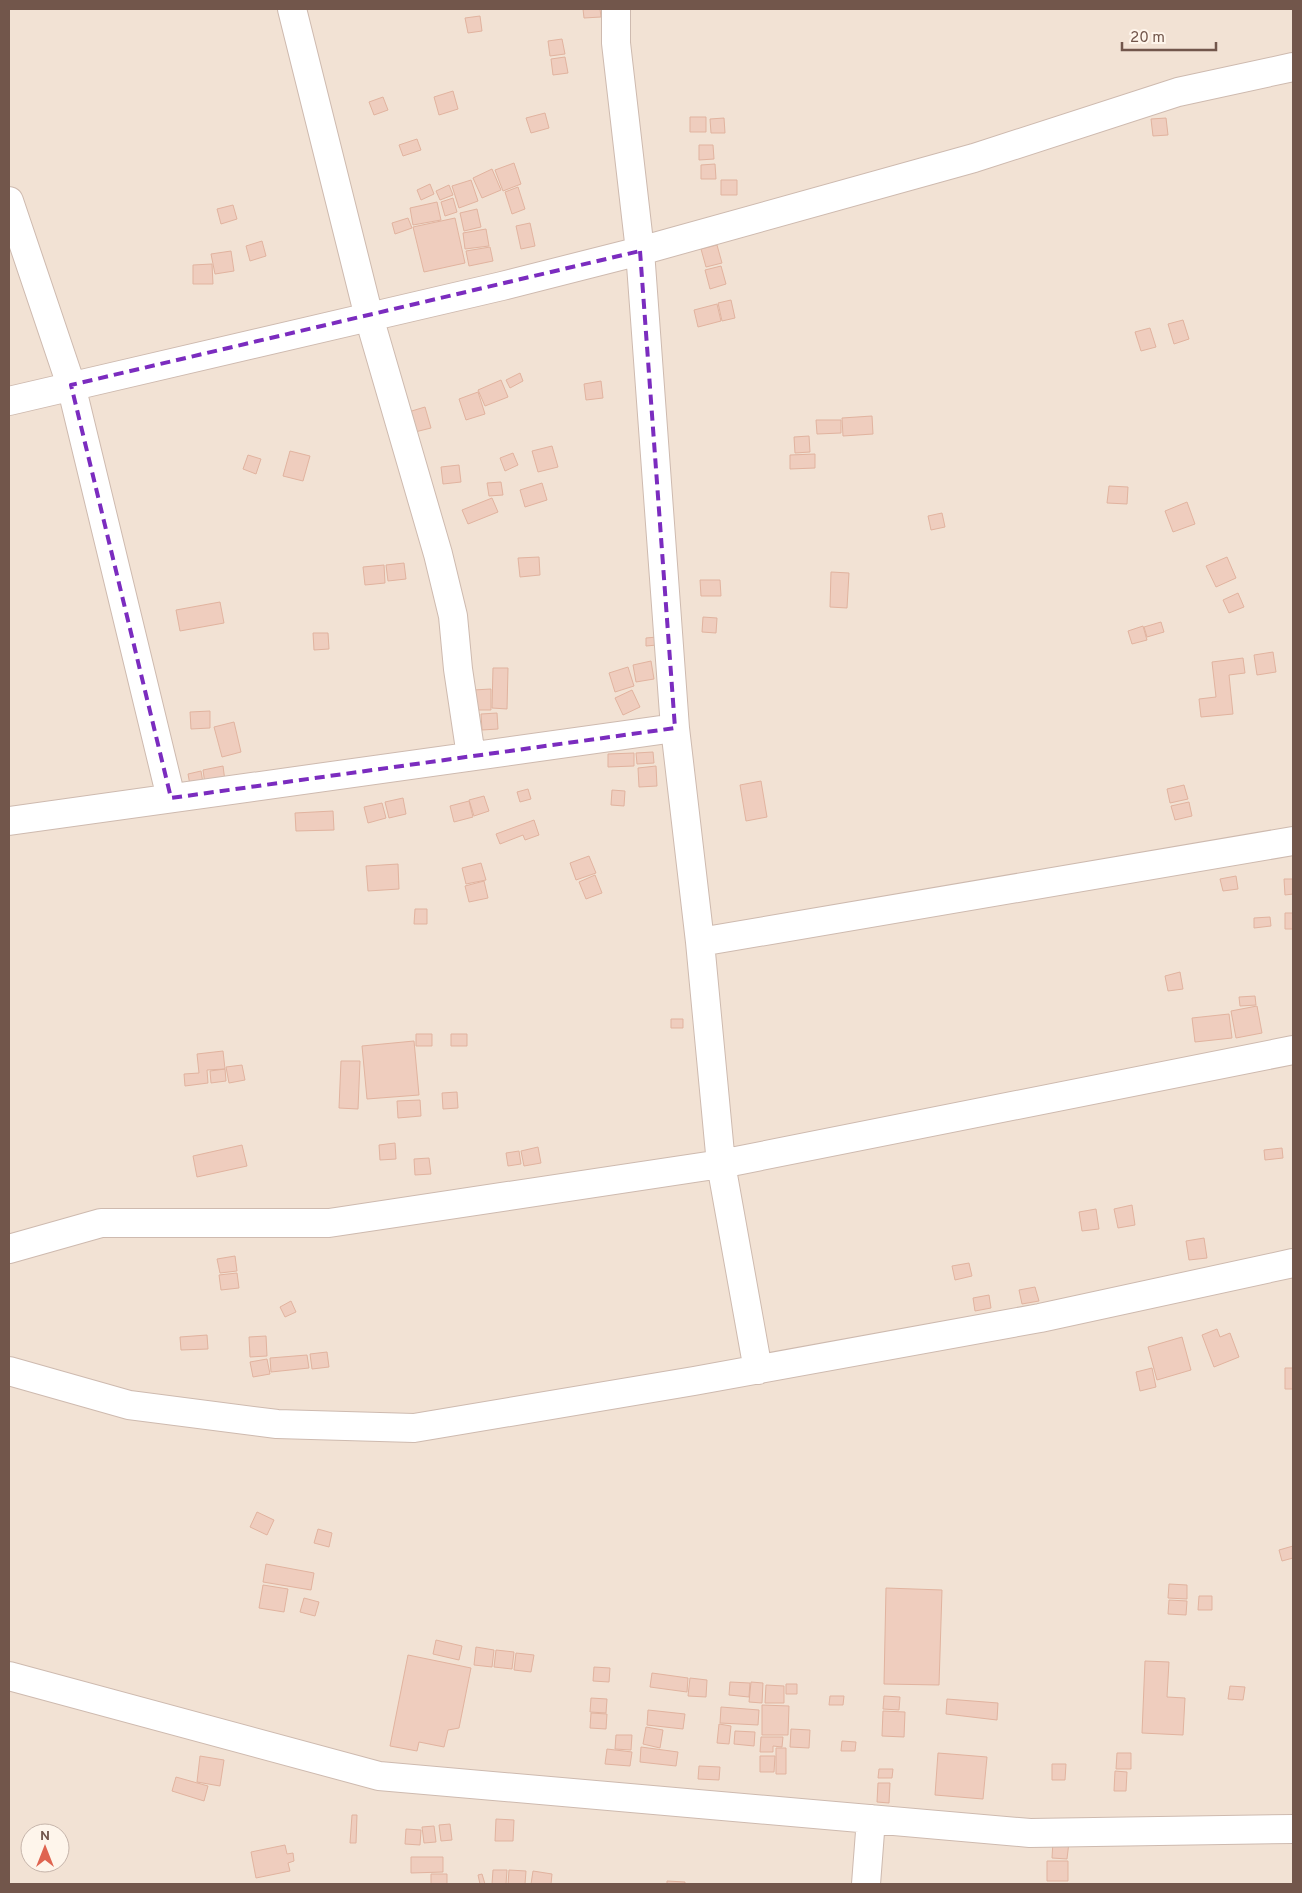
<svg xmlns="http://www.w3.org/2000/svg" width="1302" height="1893" viewBox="0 0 1302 1893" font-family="Overpass,sans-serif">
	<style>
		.residential { fill: #f2e2d4; fill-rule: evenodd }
		.building { fill: #efcdbe; stroke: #e1b39f }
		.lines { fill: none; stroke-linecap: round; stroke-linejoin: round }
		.street-casing { stroke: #cebaaf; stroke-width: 30 }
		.street { stroke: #fff; stroke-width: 28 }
		.marked { fill: none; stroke: #7b2cbf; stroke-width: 4; stroke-dasharray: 10 6; stroke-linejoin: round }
	</style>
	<rect width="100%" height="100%" fill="#fbf1e5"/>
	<path class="residential" d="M9,9h1284v1875h-1284zM30,1833h30v30h-30z"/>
	<path class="building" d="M583,9h17l1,8 -17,1z
		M480,16l2,15 -14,2 -3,-15z
		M562,39l3,15 -15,2 -2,-15z
		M565,57l3,16 -15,2 -2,-16z
		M453,91l5,18 -19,6 -5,-18z
		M383,97l5,13 -14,5 -5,-13z
		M545,113l4,15 -18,5 -5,-15z
		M690,117h16v15h-16z
		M724,118l1,15h-14l-1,-14z
		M1166,118l2,17 -15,1 -2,-17z
		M417,139l4,11 -18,6 -4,-11z
		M699,145h14l1,14 -15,1z
		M514,163l7,21 -18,7 -8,-21z
		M715,164l1,15h-15v-14z
		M492,169l9,21 -19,8 -9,-20z
		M471,180l7,21 -19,7 -7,-22z
		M721,180h16v15h-16z
		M430,184l4,10 -13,6 -4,-10z
		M449,185l4,10 -13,5 -4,-9z
		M518,187l7,22 -13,5 -7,-22z
		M453,198l4,14 -12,4 -4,-14z
		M437,202l4,18 -28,5 -3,-17z
		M233,205l4,14 -16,5 -4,-15z
		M477,209l4,18 -17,4 -4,-18z
		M408,218l4,10 -17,6 -3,-11z
		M455,218l10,45 -41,9 -11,-45z
		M530,223l5,23 -14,3 -5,-23z
		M486,229l3,17 -24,3 -2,-16z
		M262,241l4,15 -16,5 -4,-15z
		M717,245l5,18 -16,4 -5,-18z
		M490,247l3,14 -24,5 -3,-15z
		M231,251l3,20 -19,3 -4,-20z
		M212,264l1,20h-20v-19z
		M721,266l5,18 -16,5 -5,-19z
		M731,300l4,18 -13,3 -4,-18z
		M717,304l4,17 -23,6 -4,-17z
		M1183,320l6,19 -15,5 -6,-20z
		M1150,328l6,19 -15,4 -6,-19z
		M520,373l3,8 -13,7 -4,-8z
		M501,380l7,17 -23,9 -7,-16z
		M601,381l2,17 -17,2 -2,-16z
		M478,392l7,22 -19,6 -7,-21z
		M425,407l6,21 -20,5 -6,-20z
		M872,416l1,18 -30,2 -1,-18z
		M816,420h25v13l-24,1z
		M809,436l1,16 -15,1 -1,-16z
		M552,446l6,21 -20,5 -6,-21z
		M290,451l20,5 -7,25 -20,-5z
		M513,453l5,12 -13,6 -5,-13z
		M815,454v14l-25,1v-14z
		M248,455l13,4 -5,15 -13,-5z
		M459,465l2,17 -18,2 -2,-17z
		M501,482l2,13 -14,1 -2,-13z
		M542,483l5,17 -22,7 -5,-17z
		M1109,486l19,1 -1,17 -20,-1z
		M492,498l6,14 -30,12 -6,-14z
		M1187,502l8,22 -22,8 -8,-21z
		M942,513l3,14 -14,3 -3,-14z
		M539,557l1,18 -20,2 -2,-19z
		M1227,557l9,21 -20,9 -10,-21z
		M404,563l2,16 -18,2 -2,-16z
		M384,565l1,18 -20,2 -2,-18z
		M831,572l18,1 -2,35 -17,-1z
		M700,580h20l1,16h-20z
		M1238,593l6,14 -15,6 -6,-13z
		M220,602l4,21 -44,8 -4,-21z
		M703,617l14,1 -1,15 -14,-1z
		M1161,622l3,10 -17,5 -3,-10z
		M1143,626l4,14 -15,4 -4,-13z
		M313,633h15l1,16 -15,1z
		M657,637v8l-11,1v-8z
		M1273,652l3,20 -19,3 -3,-20z
		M1243,658l2,15 -16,2 4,39 -32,3 -2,-18 17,-2 -4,-35z
		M651,661l3,18 -18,3 -3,-17z
		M628,667l6,19 -19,6 -6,-19z
		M493,668h15l-1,41 -15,-1z
		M491,689v21h-18v-20z
		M632,690l8,17 -17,8 -8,-17z
		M210,711v17l-19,1 -1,-17z
		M497,713l1,16 -16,1 -1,-16z
		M234,722l7,30 -19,5 -8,-30z
		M653,752l1,11 -17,1 -1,-11z
		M634,753v13l-26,1v-13z
		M223,766l2,15 -20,3 -2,-14z
		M656,766l1,20 -18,1 -1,-19z
		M201,771l2,12 -13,2 -2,-11z
		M761,781l6,36 -21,4 -6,-36z
		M1184,785l4,14 -18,4 -3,-14z
		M528,789l3,10 -11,3 -3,-10z
		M612,790l13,1 -1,15 -13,-1z
		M484,796l5,15 -15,5 -5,-16z
		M403,798l3,16 -17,4 -4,-16z
		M469,801l4,16 -19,5 -4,-16z
		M1189,802l3,14 -17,4 -4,-14z
		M382,803l4,15 -18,5 -4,-16z
		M333,811l1,19 -38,1 -1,-18z
		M534,820l5,15 -14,5 -2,-5 -23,9 -4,-10z
		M589,856l7,17 -20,7 -6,-17z
		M481,863l5,17 -20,4 -4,-16z
		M398,864l1,25 -31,2 -2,-25z
		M595,875l7,18 -16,6 -7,-17z
		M1236,876l2,13 -15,2 -3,-12z
		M1284,879h9v15l-8,1z
		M484,881l4,17 -19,4 -4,-16z
		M415,909h12v15h-13z
		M1285,913h8v16h-8z
		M1270,917l1,9 -17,2v-10z
		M1180,972l3,17 -15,2 -3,-15z
		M1255,996l1,9 -16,1 -1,-9z
		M1257,1006l5,27 -26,5 -5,-27z
		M1229,1014l3,24 -37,4 -3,-24z
		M671,1019h12v9h-12z
		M416,1034h16v12h-16z
		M451,1034h16v12h-16z
		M414,1041l5,54 -52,4 -5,-53z
		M223,1051l2,18 -18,1 1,13 -23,3 -1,-12 15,-1 -2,-19z
		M341,1061h19l-2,48 -19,-1z
		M242,1065l3,15 -16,3 -3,-16z
		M225,1069l1,12 -15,2 -1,-12z
		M457,1092l1,16 -15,1 -1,-16z
		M420,1100l1,16 -23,2 -1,-17z
		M395,1143l1,16 -16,1 -1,-15z
		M242,1145l5,21 -50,11 -4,-21z
		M538,1147l3,16 -17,3 -3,-15z
		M1282,1148l1,10 -18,2 -1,-10z
		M519,1151l2,13 -13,2 -2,-13z
		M429,1158l2,16 -16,1 -1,-16z
		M1132,1205l3,20 -17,3 -4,-19z
		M1096,1209l3,20 -17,2 -3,-19z
		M1204,1238l3,20 -18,2 -3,-19z
		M235,1256l2,15 -17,2 -3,-14z
		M969,1263l3,13 -17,4 -3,-14z
		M237,1273l2,15 -18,2 -2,-15z
		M1035,1287l4,14 -17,3 -3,-14z
		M989,1295l2,13 -16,3 -2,-13z
		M291,1301l5,11 -11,5 -5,-10z
		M1217,1329l3,8 10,-4 9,24 -25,10 -12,-32z
		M207,1335l1,14 -27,1 -1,-13z
		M266,1336l1,20 -17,1 -1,-20z
		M1182,1337l9,33 -34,10 -9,-33z
		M327,1352l2,15 -17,2 -2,-15z
		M307,1355l2,13 -38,4 -1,-14z
		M267,1359l3,15 -17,3 -3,-15z
		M1152,1368l4,19 -16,4 -4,-19z
		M1285,1368h8v21h-8z
		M257,1512l17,8 -7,15 -17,-8z
		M318,1529l14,4 -3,14 -15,-4z
		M1293,1546v12l-11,3 -3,-11z
		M266,1564l48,9 -3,17 -48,-8z
		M1169,1584l18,1v14l-19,-1z
		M263,1585l25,4 -4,23 -25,-4z
		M886,1588l56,2 -3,95 -55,-1z
		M1199,1596h13v14h-14z
		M304,1598l15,4 -4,14 -15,-4z
		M1169,1600l18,1 -1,14 -18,-1z
		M436,1640l26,6 -3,14 -26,-6z
		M476,1647l18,3 -2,17 -18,-2z
		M496,1650l18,2 -2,17 -18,-2z
		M516,1653l18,2 -3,17 -17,-2z
		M408,1655l63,13 -12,60 -11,2 -4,17 -25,-5 -2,9 -27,-5z
		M1145,1661l24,1 -2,35 18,1 -2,37 -41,-2z
		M594,1667l16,1 -1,14 -16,-1z
		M652,1673l36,5 -1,14 -37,-5z
		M690,1678l17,2 -1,17 -18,-1z
		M730,1682l20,1 -1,14 -20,-2z
		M751,1682l12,1 -1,20 -13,-1z
		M786,1684h11v10h-11z
		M766,1685l18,1v17h-19z
		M1230,1686l15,1 -2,13 -15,-1z
		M830,1696h14l-1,9h-14z
		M884,1696l16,1 -1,13 -16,-1z
		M591,1698l16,1 -1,14 -16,-1z
		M947,1699l51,4 -1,17 -51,-6z
		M762,1705l27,1 -1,29h-26z
		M721,1707l38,3 -1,15 -38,-2z
		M648,1710l37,4 -2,15 -36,-4z
		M883,1711l22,1 -1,25 -22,-1z
		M591,1713l16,1 -1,15 -16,-1z
		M719,1724l12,2 -2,18 -12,-1z
		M646,1727l17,3 -3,18 -17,-4z
		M791,1729l19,1 -1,18 -19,-1z
		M735,1731l20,1 -1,14 -20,-2z
		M616,1735h16l-1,15 -16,-1z
		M761,1737h22l-1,10 -9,-1v6h-13z
		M842,1741l14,1 -1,9h-14z
		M641,1747l37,5 -2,14 -36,-4z
		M776,1748h10v26h-10z
		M607,1749l25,3 -2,14 -25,-2z
		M938,1753l49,4 -4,42 -48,-4z
		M1117,1753h14v16h-15z
		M200,1756l24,4 -4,26 -23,-4z
		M760,1756h15l-1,16h-14z
		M1052,1764h14l-1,16h-13z
		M699,1766l21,1 -1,13 -21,-1z
		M879,1769h14l-1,9h-14z
		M1115,1771l12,1 -1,19h-12z
		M176,1777l32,9 -4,15 -32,-10z
		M878,1783h12l-1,20 -12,-1z
		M352,1815h5l-1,28h-6z
		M496,1819l18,1 -1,21h-18z
		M450,1824l2,16 -11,1 -2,-16z
		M434,1826l2,16 -12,1 -2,-16z
		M406,1829l15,1 -1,15 -15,-1z
		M1053,1841l16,1 -2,17 -15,-1z
		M285,1845l2,9 6,-1 1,8 -6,2 2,8 -34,7 -5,-26z
		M411,1857h32v15l-32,1z
		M1047,1861h21v20h-21z
		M493,1870h14l-1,14h-14z
		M509,1870l17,1 -1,13h-17z
		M533,1871l19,3 -1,10h-20z
		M431,1874h16v10h-16z
		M482,1874l3,10h-5l-2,-9z
		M667,1881l18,1v2h-18z"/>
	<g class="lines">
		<defs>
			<path id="street" d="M292,9l77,308 69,237 15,62 5,53 13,87
				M616,9v34l24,208 35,477 25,214 21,222 37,206
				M9,201l62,184 100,413
				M9,401l493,-115 138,-35 334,-93 204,-66 115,-25
				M9,821l666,-93
				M700,942l593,-101
				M9,1249l92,-26h228l392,-59 572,-114
				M9,1371l120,34 148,19 137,4 280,-47 346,-63 253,-55
				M9,1676l370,100 651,57 263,-4
				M866,1884l5,-65"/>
		</defs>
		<use href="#street" class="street-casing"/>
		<use href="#street" class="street"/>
	</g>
	<path class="marked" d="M640,251l35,477 -504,70 -100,-413z"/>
	<rect width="1302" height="1893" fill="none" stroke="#72564b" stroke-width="20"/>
	<g transform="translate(45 1848)"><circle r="24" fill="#fef5eb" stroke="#c6b5ab"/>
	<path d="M0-4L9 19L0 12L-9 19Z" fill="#df6450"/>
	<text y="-8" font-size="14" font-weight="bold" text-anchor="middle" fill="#72564b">N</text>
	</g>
	<path d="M1122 42v8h94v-8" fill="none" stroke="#72564b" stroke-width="2.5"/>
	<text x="1130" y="42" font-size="15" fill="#72564b" stroke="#fef5eb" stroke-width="4" paint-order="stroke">20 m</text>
</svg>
